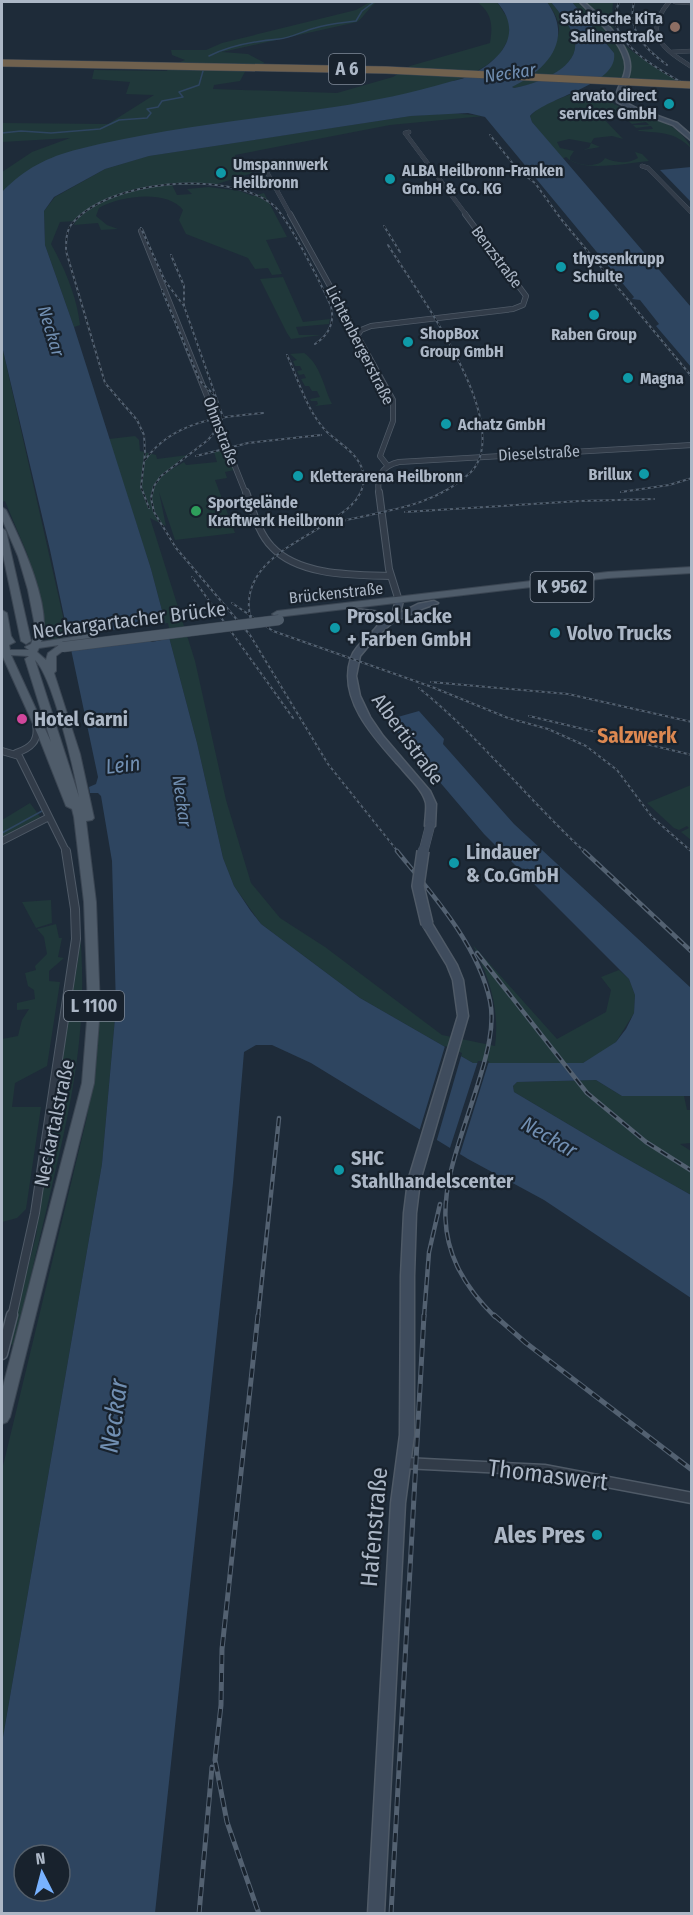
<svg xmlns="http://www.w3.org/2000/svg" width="693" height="1915" viewBox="0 0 693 1915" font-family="'Fira Sans Condensed',sans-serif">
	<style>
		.green { fill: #20383a }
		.water { fill: #2e4560; fill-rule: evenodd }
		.pier { fill: #1e2b39 }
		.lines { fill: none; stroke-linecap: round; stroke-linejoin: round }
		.stream { stroke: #2e4560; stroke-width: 1.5 }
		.minor-far4-casing { stroke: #4f5a67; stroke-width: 4.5 }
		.minor-far3-casing { stroke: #4f5a67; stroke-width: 6 }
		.minor-far2-casing { stroke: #4f5a67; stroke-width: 8 }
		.minor-far1-casing { stroke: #4f5a67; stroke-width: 10 }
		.minor-casing { stroke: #4f5a67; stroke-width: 13 }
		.secondary-casing { stroke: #4f5a67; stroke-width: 3 }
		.primary-casing { stroke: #3b4653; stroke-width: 2 }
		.minor-far4 { stroke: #323c49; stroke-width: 4 }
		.minor-far3 { stroke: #323c49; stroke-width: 4.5 }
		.minor-far2 { stroke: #323c49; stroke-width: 6 }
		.minor-far1 { stroke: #323c49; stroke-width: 8 }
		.minor { stroke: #323c49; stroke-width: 10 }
		.secondary { fill: #3f4c5d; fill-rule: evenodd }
		.primary { fill: #4f5c6a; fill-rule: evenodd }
		.rail-far2-casing { stroke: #536171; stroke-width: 2 }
		.rail-far1-casing { stroke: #536171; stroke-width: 4.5 }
		.rail-casing { stroke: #536171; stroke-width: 5 }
		.rail-far2 { stroke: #18222d; stroke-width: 1.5; stroke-dasharray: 3; stroke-linecap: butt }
		.rail-far1 { stroke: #18222d; stroke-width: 2; stroke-dasharray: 8; stroke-linecap: butt }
		.rail { stroke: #18222d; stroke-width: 3; stroke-dasharray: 9; stroke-linecap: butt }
		.secondary-bridge-far1-casing { stroke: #4f5a67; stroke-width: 10; stroke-linecap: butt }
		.secondary-bridge-casing { stroke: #4f5a67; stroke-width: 14; stroke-linecap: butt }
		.primary-bridge-casing { stroke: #3b4653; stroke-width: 11; stroke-linecap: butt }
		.motorway-bridge-casing { stroke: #3d4754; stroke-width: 8; stroke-linecap: butt }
		.secondary-bridge-far1 { stroke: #3f4c5d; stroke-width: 9 }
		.secondary-bridge { stroke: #3f4c5d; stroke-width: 11 }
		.primary-bridge { stroke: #4f5c6a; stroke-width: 10 }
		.motorway-bridge { stroke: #70614e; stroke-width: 7 }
		.education-dot { fill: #8d6e63; stroke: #18222d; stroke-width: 2 }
		.culture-dot { fill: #0f9aa8; stroke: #18222d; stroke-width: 2 }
		.leisure-dot { fill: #2e9e5b; stroke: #18222d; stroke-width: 2 }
		.hotel-dot { fill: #d1479c; stroke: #18222d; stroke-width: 2 }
		.labels { text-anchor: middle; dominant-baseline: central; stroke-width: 4.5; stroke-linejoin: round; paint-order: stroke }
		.far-poi-label { font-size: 16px; font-weight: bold; fill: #acb7c6; stroke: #18222d; text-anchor: start }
		.far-street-label { font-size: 16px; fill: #acb7c6; stroke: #18222d }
		.shield { fill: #18222d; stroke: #808a98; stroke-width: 1.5 }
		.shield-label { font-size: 18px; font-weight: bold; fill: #acb7c6 }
		.far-water-label { font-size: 18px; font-style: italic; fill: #718fb2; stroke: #18222d }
		.poi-label { font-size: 20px; font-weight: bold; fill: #acb7c6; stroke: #18222d; text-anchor: start }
		.street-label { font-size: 20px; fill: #acb7c6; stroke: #18222d }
		.neighbourhood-label { font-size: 21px; font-weight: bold; fill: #dc8851; stroke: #18222d }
		.water-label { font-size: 21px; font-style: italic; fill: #718fb2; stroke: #18222d }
		.near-street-label { font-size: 24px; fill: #acb7c6; stroke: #18222d }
		.near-poi-label { font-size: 24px; font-weight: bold; fill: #acb7c6; stroke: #18222d; text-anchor: end }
		.near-water-label { font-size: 26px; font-style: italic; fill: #718fb2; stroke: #18222d }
	</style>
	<rect width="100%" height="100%" fill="#1e2b39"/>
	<path class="green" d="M370,2h7c-9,6 -12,14 -20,20l-135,30 26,2 17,9 -19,7 -6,11 -26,4 -1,4 124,4 56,-16 17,-11 14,-4 66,-19c3,-18 2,-30 -13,-41h20l13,20 -1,16 -9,16 -13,11 -18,11 -41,13 -51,12 -203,30 -95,18 -77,43v-20l30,-20 38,-14 -68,4v-19l106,1 46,-29 -28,-1 4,-12 -38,-3 2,-9 73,1 1,-4 17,-7 -13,-5 -1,-5h35l16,-7 134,-33z
		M547,2h4c8,10 22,26 24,40 4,28 -41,43 -61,46l-2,-1c13,-7 19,-14 28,-24 20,-24 27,-34 7,-61z
		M572,2l41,1c-1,8 -1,20 1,28 3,16 59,46 74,55l-96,-4 22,-29z
		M576,92l33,4 5,8 19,9 -31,4 21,22 -11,-3 -18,2 -3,5 9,4 -17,3 6,-2 2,-5 -22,-4 -12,3 3,6 14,3 -4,6v3c11,6 29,8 35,-2 10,5 23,6 33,0l-3,-6 7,2 7,7c-22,2 -68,12 -83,-4l-4,2 -30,-37 -2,-6 11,-10z
		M451,113l33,3 -94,9 -155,30 3,8 13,6 1,4 -38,12h-42l5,10 15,-1 -5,-5 22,-2 31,4 13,5 11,-3 23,44 -21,3 16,34 -10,1 -4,-7 -13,1 -7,-11 -62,-24 -7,-14 4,-10c-16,-21 -64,-14 -84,-2l-3,8 11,9 11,4 -17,1 -3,-7 -24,2 2,-4 -16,1 -9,22c14,25 26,53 29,81l-6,2 -29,-82 -1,-34 11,-14 50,-28 43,-13 262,-40z
		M634,118c6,1 12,-1 19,0 14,3 33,17 38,30 -16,-16 -30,-15 -52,-17l-1,-1 15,-1 -2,-3 -15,2 -3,-3h16l-3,-3 -14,2 -5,-4z
		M283,277l20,45 27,-3 -1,5 -33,3 3,8h22l-30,4 -4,-6 -27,-54z
		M2,346l67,297 -20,3 -21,-90 -23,-55 -3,1z
		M304,353c17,12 19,33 28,51l-17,2 3,-2 -1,-3h-6l-1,-2 10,-2 -3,-6h-5l-3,-5h-4l-4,-7 5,-1 -2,-4 -5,1 -2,-4 5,-1 -2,-4h-5l-2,-5 4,-1 -7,-6z
		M135,436l4,4 1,11 16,4 1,4 31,-4 -19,16 15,-9 2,3 31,-3 -3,-10 11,-3 9,21 -9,2 2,6 -12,2 20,53 -60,7 -16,-48 7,34 -16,-8 45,143 31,139 25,83 29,35 45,29 117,88 53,11c5,-37 -6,-69 -22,-101l84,94 49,-27 5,-22 -10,-13 18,-7 10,9 6,16 -1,18 -18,29 -9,7 -24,14h-110l-113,-65 -99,-74 -27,-38 -11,-28 -26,-115 -46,-174 -42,-130z
		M691,785v55l-10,-8 8,-4 -2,-2 -8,4 -5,-2 -27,-25z
		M30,803l11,15 -39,19v-17z
		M51,900l1,23 -16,5 -14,-26z
		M79,922c11,105 -8,184 -32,285 -11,46 -21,92 -34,138l-5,-1 28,-108 20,-147 22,-129z
		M56,924l3,14h3l-4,19 6,1 -15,13v10l11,1 -13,84 -32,17 -3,24h29l-15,102 -9,9 -15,4v-183l16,-3 4,-16 7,-11 -12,1v-7l18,-4 -1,-9 -6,-4 -3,-13 11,-3 -1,-4 12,-12 -3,-17 -7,-8z
		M100,1007h16l-14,157 -100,579v-273l85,-353z
		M596,1080l26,16h62l3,14h4v33l-11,1 11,7v44l-76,-43 -101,-60 -1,-6 4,-4z"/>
	<path class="water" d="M497,2h50c27,37 1,67 -35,85l2,1c20,-3 65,-19 61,-46 -2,-14 -16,-30 -24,-40h21l42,51c5,32 -66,43 -84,63l2,6 159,185v60l-35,-41 3,-2 -19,-24 -8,-1 2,-2 -149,-180 -17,-4 -57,3 -262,40 -44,13 -51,28 -10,14 1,34 29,82 77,242 46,174 26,115 11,28 16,24 11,14 99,74 113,65h110l33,-21 10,-13 8,-16 1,-18 -6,-16 -145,-145 -97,-114 32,-9 25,28 -1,5 71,80 177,164v108h-69l-26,-16 -79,2 -4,4 1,6 101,60 76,43v103l-147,-98 -76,-41 -157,-96 -39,-18h-16l-12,7 -11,131 -78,730 -153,1v-171l100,-579 14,-157 -4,-146 -11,-65 -3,-3h-8l-1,-6 7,-3 2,-7 -48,-227 -48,-204v-154c22,-23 45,-35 77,-43 83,-21 170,-29 255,-42 40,-6 77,-14 115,-25 7,-2 15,-3 22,-7 31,-16 53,-42 26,-73zM24,1855h36v36h-36z
		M691,167h1l-1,35 -31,-32z"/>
	<path class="pier" d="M168,623l3,15 -19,4 -4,-2 -80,11 -4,-15z
		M445,1046l17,7 -26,90 -17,-11z
		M478,1061h11l-30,96 -10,-6z"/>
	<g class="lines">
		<path class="stream" d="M209,56c22,-11 47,-15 70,-17 12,-1 24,-8 36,-11 13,-4 27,-5 41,-7l6,-10 12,-9
			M2,133l19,-2 30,2 49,-4 19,-9 28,-2 4,-5 -4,-4 11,-2 4,-6 21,-4 -4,-5 20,-7 4,-14
			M2,833l40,-22"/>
		<defs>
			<path id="minor-far4" d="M669,2c-27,32 -6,47 23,65
				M675,2l17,1
				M672,52l20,-1
				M409,132l-4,1 62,83
				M642,166l6,2 44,45
				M264,167l27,49"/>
			<path id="minor-far3" d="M290,214l103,186v21l-13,35 7,9
				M141,231l105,263
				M357,336l4,-6 10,-4 142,-17 10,-4 3,-9 -61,-82
				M379,494c-3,-18 3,-28 20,-32l293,-17"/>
			<path id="minor-far2" d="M246,492c7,18 12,41 26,55 27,29 82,28 119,29
				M379,492l10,77 10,32
				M2,751l17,5 48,97
				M16,753c15,-5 23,-12 20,-28
				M2,841l47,-24"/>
			<path id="minor-far1" d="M12,1317l23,-104 41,-274 -1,-30 -9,-58"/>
			<path id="minor" d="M2,1354l10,-39
				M404,1463l140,7 148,28"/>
			<path id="secondary" d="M580,2h4c15,13 48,44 46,66 0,12 -9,20 -9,32l15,8 41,15 15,13v5l-19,-16 -41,-15 -15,-8c-3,-12 6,-19 8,-31 5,-23 -31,-54 -45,-69z
				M396,599h3l4,2 -3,12 18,-9 16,-3 4,2 -14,5 -32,15 -17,15 -15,18 -4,20 4,20 10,21 13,19 47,55 6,13 -1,22 -5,3 -5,-3c0,-7 2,-16 1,-23 -3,-13 -16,-24 -24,-34 -26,-29 -65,-69 -51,-111 5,-15 22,-23 29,-36l-2,-5 -22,-2 -4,-3 4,-3 25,3 3,1 3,6 6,-7z
				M427,921l4,1 26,43 6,15 5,36 -48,165 -4,32 -2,63v159l-9,68 -21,411h-16l23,-411 9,-68 1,-159 3,-63 4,-32 50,-165 -5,-36 -6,-15 -25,-41z"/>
			<path id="primary" d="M2,507l4,3c15,31 48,100 35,132l50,-8 5,3 -5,3 -27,4 4,3 -12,9v15l-2,2 26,81 14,64 -2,2 -6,1 10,81 4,106 -6,75 -84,334 -3,5 -5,2v-34l80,-307 6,-75 -4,-106 -10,-85 -2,-8 -6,-3 -28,-71 -36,-80v-45l5,3 4,23 4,6 -6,3 1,5h19l-4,-3 6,-3 5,-13 -8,-41 -10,-34 -16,-37zM59,645l-11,8 -2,7 -9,-8 2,-4zM11,655l18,1 -4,3 26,83zM35,660c18,17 39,110 44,137z
				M2,528l4,3 25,110 -5,3 -5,-3 -19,-91z
				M692,567v6l-84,5 -331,39 -5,-3 5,-3 331,-39z"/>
		</defs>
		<use href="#minor-far4" class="minor-far4-casing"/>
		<use href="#minor-far3" class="minor-far3-casing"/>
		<use href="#minor-far2" class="minor-far2-casing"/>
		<use href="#minor-far1" class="minor-far1-casing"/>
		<use href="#minor" class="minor-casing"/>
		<use href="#secondary" class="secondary-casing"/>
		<use href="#primary" class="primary-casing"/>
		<use href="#minor-far4" class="minor-far4"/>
		<use href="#minor-far3" class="minor-far3"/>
		<use href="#minor-far2" class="minor-far2"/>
		<use href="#minor-far1" class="minor-far1"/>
		<use href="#minor" class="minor"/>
		<use href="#secondary" class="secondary"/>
		<use href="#primary" class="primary"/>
		<defs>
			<path id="rail-far2" d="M619,2c-1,4 -4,10 -4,14 -1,32 54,59 77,72
				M634,2c-7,29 11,47 33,63
				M490,135l28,35 17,13 26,36 131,158
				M384,226l16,26
				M141,228l24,53 19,25 39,111 -6,12 -9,11 -47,36 -7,10 -3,12 3,14 22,36 74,87 78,129 71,89
				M171,255l13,31v20
				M162,290l38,91 15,15
				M196,456l52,-13 73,-8
				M145,460c28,-39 73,-43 118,-47
				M621,492l48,-7 23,-7
				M149,508l-8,-21 4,-34 -1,-18 -7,-15 -32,-37 -39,-132c0,-9 0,-19 5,-26 36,-46 156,-55 201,-21 15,11 50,82 59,102 4,17 -2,29 -16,38
				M405,512l175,-11 74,-2
				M334,523c46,-12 99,-15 136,-50 48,-47 -55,-184 -82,-228
				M192,577l101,141
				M232,603l41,28 159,56 76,31 40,11 38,17 31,24 35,47 40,35
				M251,621c-22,-84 125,-90 112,-149 -4,-18 -23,-28 -36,-40 -20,-20 -28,-51 -40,-77
				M431,682l137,12 124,28
				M419,688c61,49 109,112 167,165
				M529,716l163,39"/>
			<path id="rail-far1" d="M397,851c36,44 81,94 93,150 5,24 -3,53 -10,76 -28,94 -68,158 15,240
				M584,851l108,101
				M477,953l110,140 59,49 46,29
				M258,1317l21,-199
				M424,1317l5,-65 11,-48"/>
			<path id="rail" d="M258,1315l-36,334 -1,56 -6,55 12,62 32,92
				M494,1315l32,28 166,127
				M199,1914l13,-147
				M391,1914l33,-599"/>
		</defs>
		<use href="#rail-far2" class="rail-far2-casing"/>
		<use href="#rail-far1" class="rail-far1-casing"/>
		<use href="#rail" class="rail-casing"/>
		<use href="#rail-far2" class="rail-far2"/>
		<use href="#rail-far1" class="rail-far1"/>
		<use href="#rail" class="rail"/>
		<defs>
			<path id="secondary-bridge-far1" d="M423,853l7,-27"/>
			<path id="secondary-bridge" d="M423,851l-5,35 9,38"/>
			<path id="primary-bridge" d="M63,647l216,-27"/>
			<path id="motorway-bridge" d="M2,63l384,7 306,15"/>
		</defs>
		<use href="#secondary-bridge-far1" class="secondary-bridge-far1-casing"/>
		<use href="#secondary-bridge" class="secondary-bridge-casing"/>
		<use href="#primary-bridge" class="primary-bridge-casing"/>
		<use href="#motorway-bridge" class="motorway-bridge-casing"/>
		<use href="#secondary-bridge-far1" class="secondary-bridge-far1"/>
		<use href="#secondary-bridge" class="secondary-bridge"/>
		<use href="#primary-bridge" class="primary-bridge"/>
		<use href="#motorway-bridge" class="motorway-bridge"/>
	</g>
	<circle class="education-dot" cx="675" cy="27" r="6"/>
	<g class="culture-dot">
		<circle cx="669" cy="104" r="6"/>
		<circle cx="221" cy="173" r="6"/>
		<circle cx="390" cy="179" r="6"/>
		<circle cx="561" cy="267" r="6"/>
		<circle cx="594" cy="315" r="6"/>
		<circle cx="408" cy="342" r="6"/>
		<circle cx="628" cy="378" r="6"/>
		<circle cx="446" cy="424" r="6"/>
		<circle cx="644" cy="474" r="6"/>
		<circle cx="298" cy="476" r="6"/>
		<circle cx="335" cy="628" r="6"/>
		<circle cx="555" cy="633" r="6"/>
		<circle cx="454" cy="863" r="6"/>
		<circle cx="339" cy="1170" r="6"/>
		<circle cx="597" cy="1535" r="6"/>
	</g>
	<circle class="leisure-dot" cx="196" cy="511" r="6"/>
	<circle class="hotel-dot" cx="22" cy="719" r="6"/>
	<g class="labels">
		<g class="far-poi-label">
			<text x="663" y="18" text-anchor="end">Städtische KiTa<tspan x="663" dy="18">Salinenstraße</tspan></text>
			<text x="657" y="95" text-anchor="end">arvato direct<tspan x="657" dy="18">services GmbH</tspan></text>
			<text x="233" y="164">Umspannwerk<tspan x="233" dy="18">Heilbronn</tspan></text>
			<text x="402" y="170">ALBA Heilbronn-Franken<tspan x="402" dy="18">GmbH &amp; Co. KG</tspan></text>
			<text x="573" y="258">thyssenkrupp<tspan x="573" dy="18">Schulte</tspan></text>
			<text x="420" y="333">ShopBox<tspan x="420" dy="18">Group GmbH</tspan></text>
			<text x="594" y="334" text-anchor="middle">Raben Group</text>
			<text x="640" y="378">Magna</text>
			<text x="458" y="424">Achatz GmbH</text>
			<text x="632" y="474" text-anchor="end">Brillux</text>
			<text x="310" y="476">Kletterarena Heilbronn</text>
			<text x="208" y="502">Sportgelände<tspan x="208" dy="18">Kraftwerk Heilbronn</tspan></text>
		</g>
		<g class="far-street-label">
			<text transform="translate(497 257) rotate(53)">Benzstraße</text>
			<text transform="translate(360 345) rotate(63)">Lichtenbergerstraße</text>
			<text transform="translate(221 431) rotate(69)">Ohmstraße</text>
			<text transform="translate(539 453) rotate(-3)">Dieselstraße</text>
			<text transform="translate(336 593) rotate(-6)">Brückenstraße</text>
		</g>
		<g class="shield">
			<rect x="329" y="54" width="36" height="30" rx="4.5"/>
			<rect x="530.5" y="572" width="63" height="30" rx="4.5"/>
			<rect x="64" y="991" width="60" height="30" rx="4.5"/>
		</g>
		<g class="shield-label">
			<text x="347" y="69">A 6</text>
			<text x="562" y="587">K 9562</text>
			<text x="94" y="1006">L 1100</text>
		</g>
		<g class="far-water-label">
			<text transform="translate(510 73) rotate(-8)">Neckar</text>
			<text transform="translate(51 331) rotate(73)">Neckar</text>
			<text transform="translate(182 801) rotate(82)">Neckar</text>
		</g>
		<g class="poi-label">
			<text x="347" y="616">Prosol Lacke<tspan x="347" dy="23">+ Farben GmbH</tspan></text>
			<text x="567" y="633">Volvo Trucks</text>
			<text x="34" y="719">Hotel Garni</text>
			<text x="466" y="852">Lindauer<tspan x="466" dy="23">&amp; Co.GmbH</tspan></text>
			<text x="351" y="1158">SHC<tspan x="351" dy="23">Stahlhandelscenter</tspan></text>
		</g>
		<g class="street-label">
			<text transform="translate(129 620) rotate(-7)">Neckargartacher Brücke</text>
			<text transform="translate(408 739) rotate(54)">Albertistraße</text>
			<text transform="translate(54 1123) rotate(-78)">Neckartalstraße</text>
		</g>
		<g class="neighbourhood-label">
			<text x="637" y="736">Salzwerk</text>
		</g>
		<g class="water-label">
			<text transform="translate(123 765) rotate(-7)">Lein</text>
			<text transform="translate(549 1137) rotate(30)">Neckar</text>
		</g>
		<g class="near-street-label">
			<text transform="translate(548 1475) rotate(7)">Thomaswert</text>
			<text transform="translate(374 1527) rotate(-85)">Hafenstraße</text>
		</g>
		<g class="near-poi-label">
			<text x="585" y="1535">Ales Pres</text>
		</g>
		<g class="near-water-label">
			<text transform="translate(114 1416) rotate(-82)">Neckar</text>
		</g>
	</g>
	<rect width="693" height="1915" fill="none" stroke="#acb7c6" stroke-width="6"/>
	<g transform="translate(42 1873) rotate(354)"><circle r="28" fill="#18222d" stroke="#535e6a" stroke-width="1.5"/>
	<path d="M0-4.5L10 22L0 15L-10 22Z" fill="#78b2ff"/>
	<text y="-9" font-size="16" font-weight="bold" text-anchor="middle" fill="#acb7c6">N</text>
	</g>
</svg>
